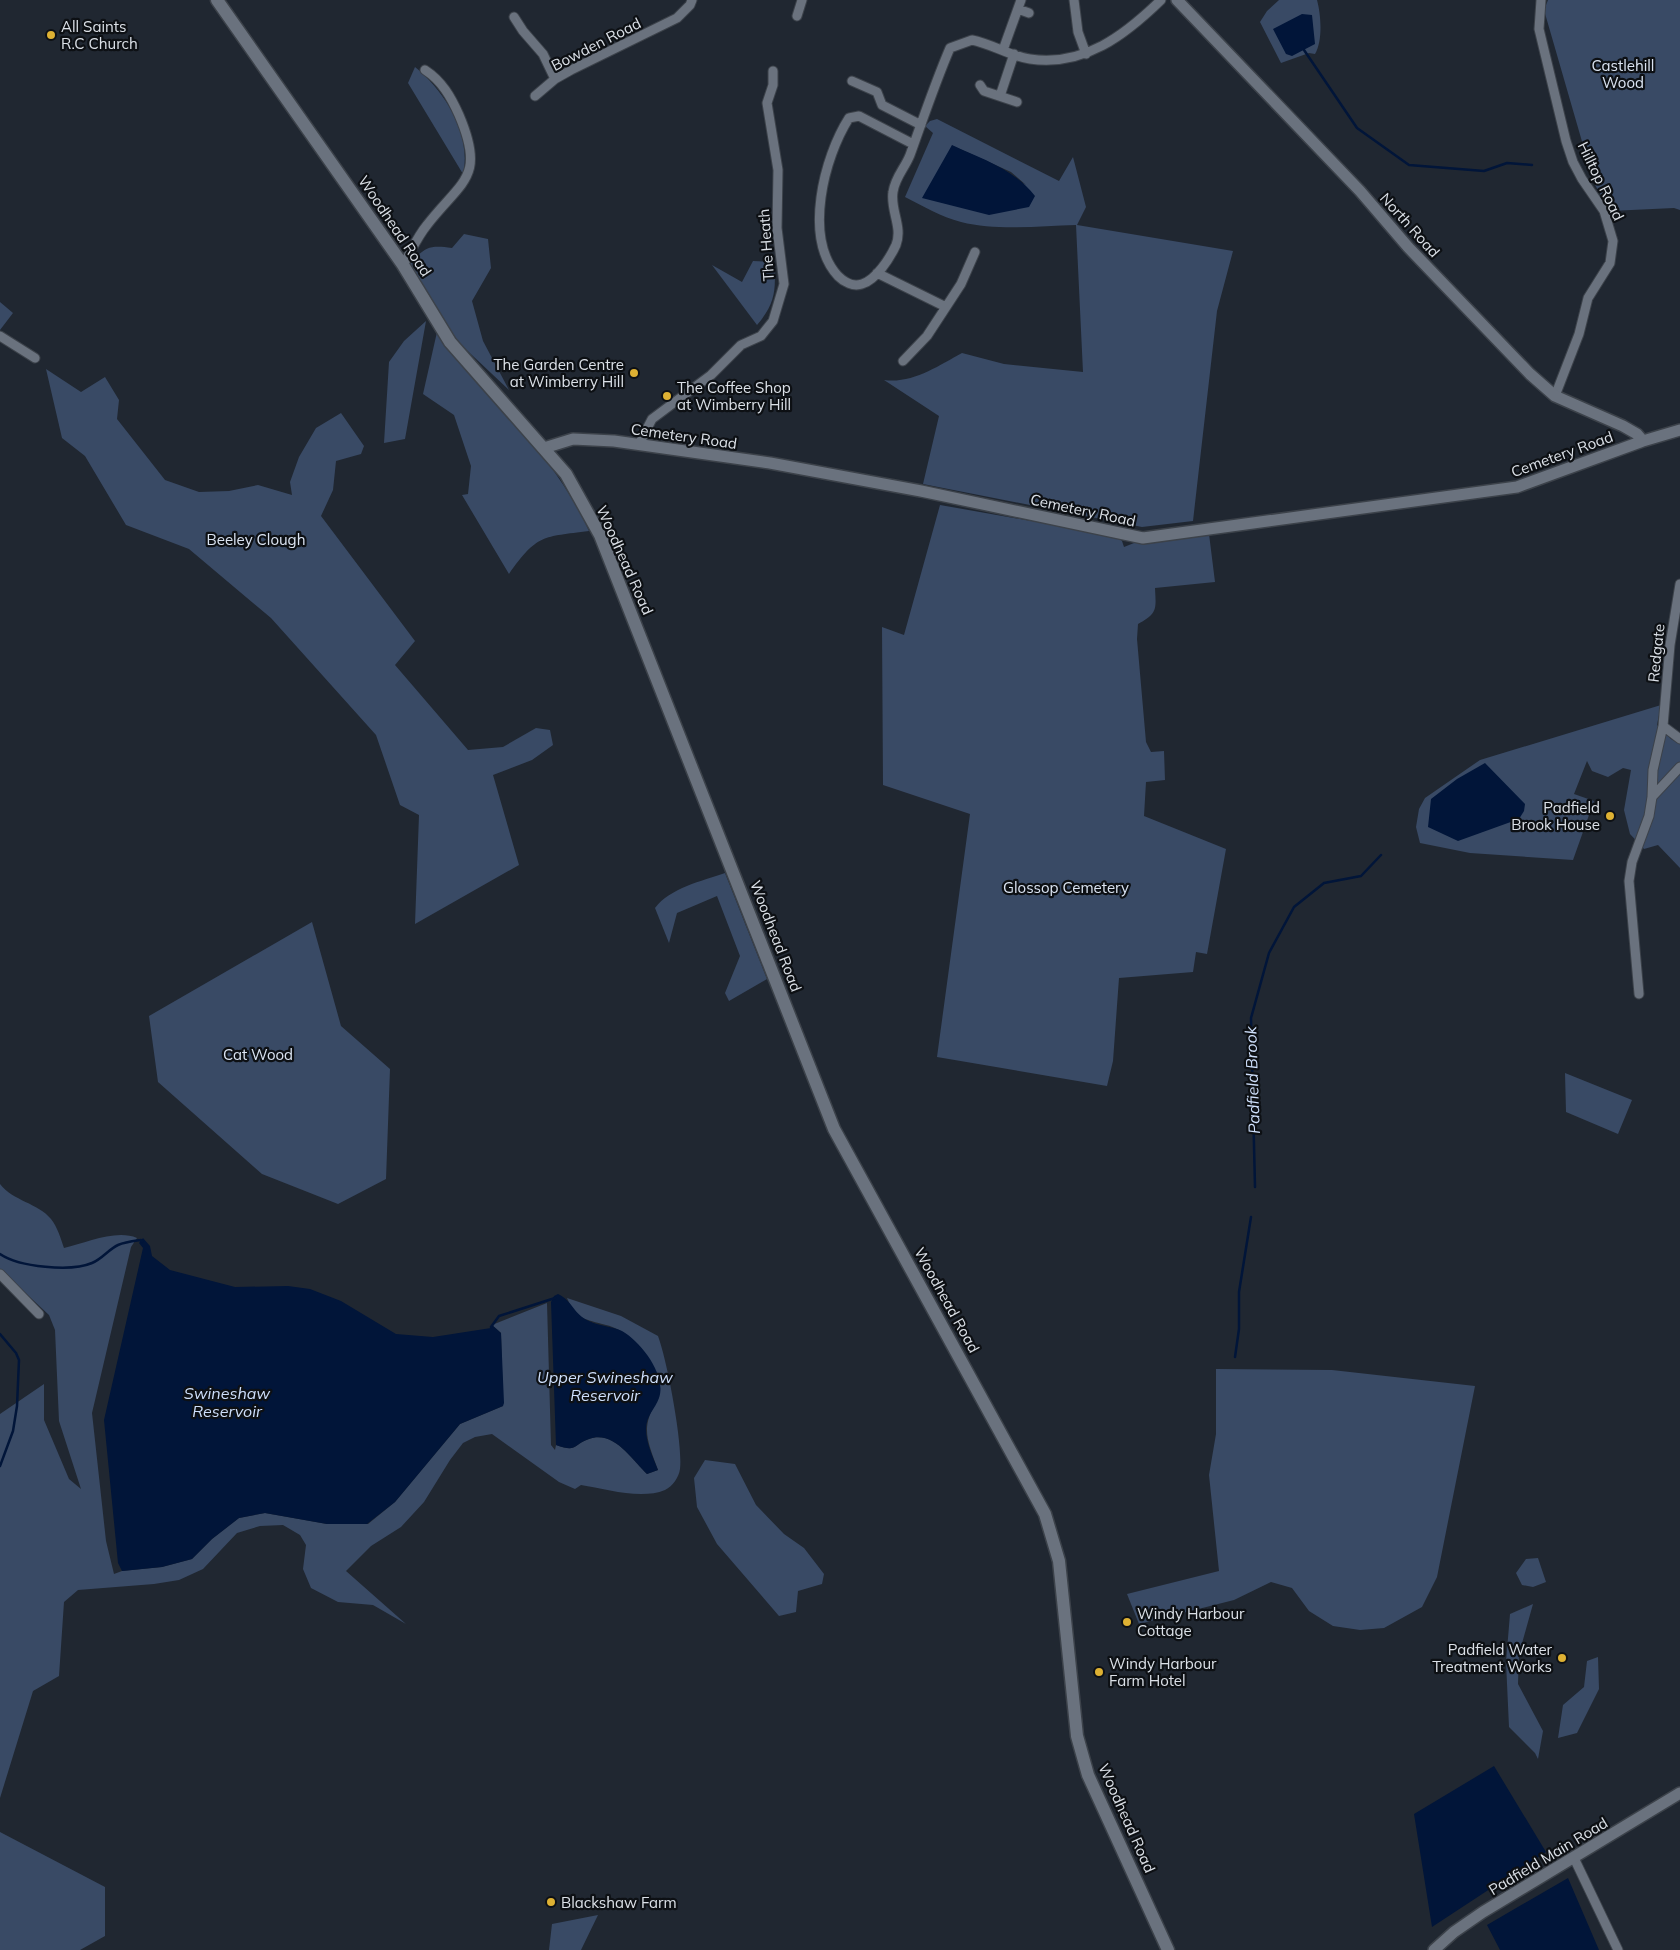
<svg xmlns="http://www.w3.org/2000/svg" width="1680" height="1950" viewBox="0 0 1680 1950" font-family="Mulish,sans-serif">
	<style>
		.green { fill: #394a65; fill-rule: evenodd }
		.water { fill: #011539 }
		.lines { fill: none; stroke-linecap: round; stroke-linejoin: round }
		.stream { stroke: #011539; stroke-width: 2.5 }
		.minor-casing { stroke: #3c424a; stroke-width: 11 }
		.tertiary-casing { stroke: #3c424a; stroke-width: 14 }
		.secondary-casing { stroke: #3c424a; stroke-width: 15 }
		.minor { stroke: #6a727e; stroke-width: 9 }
		.tertiary { stroke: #6a727e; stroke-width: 11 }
		.secondary { stroke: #6a727e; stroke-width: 12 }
		.poi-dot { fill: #deb133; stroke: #0d1014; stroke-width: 2 }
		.labels { text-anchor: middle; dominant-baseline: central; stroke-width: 4.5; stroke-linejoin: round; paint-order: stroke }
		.poi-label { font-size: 15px; fill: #dbe0e7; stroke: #0d1014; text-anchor: start }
		.street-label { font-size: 15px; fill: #dbe0e7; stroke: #0d1014 }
		.park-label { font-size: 15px; fill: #dbe4f2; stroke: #0d1014 }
		.water-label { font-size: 16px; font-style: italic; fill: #cedffb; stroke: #0d1014 }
	</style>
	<rect width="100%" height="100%" fill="#202731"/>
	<path class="green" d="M1279,0h38c4,15 6,40 -2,54l-6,-1 -28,10 -21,-41 7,-11z
		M1548,0h132v210l-6,-2 -64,3 -16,-28 -50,-173z
		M415,67c30,24 57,68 48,107l-55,-91z
		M937,119l122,62 14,-24 13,50 -9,18 156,26 -16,60 -24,210 -51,6 -219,-43 16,-68 -55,-36c28,4 54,-14 78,-27l42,11 79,8 -7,-147c-37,1 -79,6 -115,-3 -20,-5 -38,-16 -56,-25l28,-64 -8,-7 5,-5zM951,145l60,27 15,13z
		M464,234l24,5 3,29 -19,33 11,40 26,49 -52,-49 -47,-77c15,-17 19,-19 42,-16z
		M753,261l21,1c2,27 2,41 -17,63l-45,-60 30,17z
		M0,302l13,11 -13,17z
		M426,321l-21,118 -21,4 5,-81 15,-21z
		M437,332l12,18c49,56 110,113 140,181 -46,6 -52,3 -80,43l-47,-79 6,-1 3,-28 -17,-51 -31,-21z
		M46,369l35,23 24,-15 14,23 -2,19 48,61 34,12 30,-1 29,-6 34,10 -2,-13 9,-25 17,-29 25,-15 23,33 -3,8 -25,7 -3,29 -12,26 94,125 -20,24 73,85 35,-3 33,-19 14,2 3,15 -21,15 -39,15 26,90 -104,59 4,-109 -19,-10 -24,-70 -105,-117 -82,-69 -63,-24 -41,-69 -23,-18z
		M940,505l177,31 5,5 2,6 10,-4 75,-9 6,48 -60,6c1,21 3,25 -17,36l-1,15 9,103 5,10 13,-1 1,29 -19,2 -2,34 82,33 -19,105 -11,-2 -3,20 -74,6 -6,83 -6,25 -170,-29 33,-243 -87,-29 -1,-158 22,8z
		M1661,705l-4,20 14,14 9,5v124l-22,-23 -14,4 -14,-15 -6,-24 7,-40 -8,-2 -15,9 -16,-6 -5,-10 -13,33 20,7 -21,59 -103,-7 -50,-10 -4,-16 3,-18 6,-11 55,-38z
		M725,873l42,106 -38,22 -4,-8 15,-37 -23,-60 -40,17 -8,30 -14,-35c15,-20 47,-27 70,-35z
		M312,922l29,104 49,43 -4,110 -48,25 -76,-30 -104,-92 -9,-66z
		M1565,1073l67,27 -14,34 -52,-22z
		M0,1184c13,17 38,19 51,35 6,7 10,20 13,29 22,-5 52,-19 73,-10l-6,9 -39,166 14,128 8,33 8,-3 40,-4 30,-8 20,-20 27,-21 26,-5 62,11h41l27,-22 65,-78 43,-18 -2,-73 -9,-8 55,-22 4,142 4,5 1,-5c22,8 17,-1 33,-6 25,-9 43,21 58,35l11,-4c-11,-31 -18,-42 0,-71 -3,-12 -4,-30 -10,-41 -9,-15 -25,-29 -42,-33 -21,-6 -30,-5 -39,-27l54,18 37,20c9,24 25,108 22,133 -1,8 -7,17 -15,21 -24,10 -59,-1 -84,-5l-6,4 -16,-7 -67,-48 -17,3 -12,6 -13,17 -26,42 -23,25 -30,19 -25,25 60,53 -33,-19 -35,-3 -27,-14 -8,-19 3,-24 -6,-10 -17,-10 -23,1 -23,7 -34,36 -24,11 -25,4 -76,6 -14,12 -5,74 -26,15 -33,107v-384l44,-30v36l25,59 12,10 -22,-68 -4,-91 -6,-15 -49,-46z
		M1216,1369l116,1 143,16 -38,191 -15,30 -38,21 -24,2 -27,-4 -24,-15 -17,-23 -21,-6 -37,18 -95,24 -12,-30 92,-23 -10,-96 7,-41z
		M705,1460l30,4 21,41 28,29 20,14 20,26 -2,10 -24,7 -2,21 -17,4 -62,-72 -20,-37 -3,-29z
		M1538,1558l8,24 -13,5 -11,-2 -6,-12 10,-14z
		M1533,1604l-14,50 -1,30 25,47 -5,28 -3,-6 -26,-26 -3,-65 4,-48z
		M1598,1657l1,32 -22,44 -19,5 5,-33 21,-18 3,-26z
		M0,1832l105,55v49l-25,14h-80z
		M598,1915l-17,35h-32l3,-26z"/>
	<path class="water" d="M1302,14l10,1 3,29 -23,12 -6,-2 -13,-25z
		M952,145c30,14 62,24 83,51l-6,11 -40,8 -67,-17z
		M1485,763l40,41 -1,7 -5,8 -61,22 -30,-14 3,-28 26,-20z
		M143,1238l7,8 2,10 18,14 65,17 53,-1 22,3 31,12 55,33 37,3 58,-9 1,-3 9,8 3,70 -1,3 -43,18 -65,78 -28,22h-40l-62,-11 -26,5 -27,21 -20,20 -30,8 -40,4 -4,-8 -14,-143 39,-172 -4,-5z
		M558,1294c14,6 16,21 31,27 10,5 22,5 33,10 19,11 45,44 37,67 -4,11 -13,18 -13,31 0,14 7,28 12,41l-11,4c-15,-14 -33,-44 -58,-35 -16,5 -11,14 -33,6l-5,-143 3,-6z
		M1494,1766l52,86 -114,75 -18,-113z
		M1568,1878l31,72h-99l-13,-25z"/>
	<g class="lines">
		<path class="stream" d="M1304,50l53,78 52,37 75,6 23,-8 25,2
			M1255,1187l-4,-169 18,-65 25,-46 30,-24 37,-7 20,-21
			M0,1254c19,13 71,18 92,9 10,-4 17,-14 26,-18 7,-3 16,-4 23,-5l1,2
			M491,1327l8,-11 56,-18
			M0,1334l16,19 3,7 -2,46 -4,25 -13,35
			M1235,1357l4,-28v-37l12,-75"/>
		<defs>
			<path id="minor" d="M1074,0l4,32 8,22
				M1541,0l-2,29 27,112 7,21 9,17 22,32 9,30 -3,22 -22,35 -9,36 -24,62
				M1018,9l11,4
				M797,16l5,-16
				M514,17l9,14 20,23 12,25
				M1003,50l18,-50
				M852,81l25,11 5,13 39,20
				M980,85l4,6 33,11
				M535,96l20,-17 16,-9 106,-52 13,-13 2,-5
				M1000,96l14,-42
				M913,144l-54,-28 -10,2c-25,39 -46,120 -11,158 6,6 15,11 24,8 14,-4 28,-26 34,-39 7,-18 -6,-35 -3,-53 2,-15 12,-24 17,-37 13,-36 25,-72 40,-107l22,-8c20,4 38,16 58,19 54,8 95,-24 131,-59
				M403,265c8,-13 14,-28 24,-40 35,-45 59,-47 32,-110 -8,-18 -17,-34 -34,-45
				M877,273l69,34 15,-23 14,-32
				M0,336l35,22
				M903,361l24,-25 19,-29
				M639,444l13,-25 59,-44 30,-30 20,-9 12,-15 11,-37 -7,-56 1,-58 -11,-67 6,-18v-14
				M1663,726l17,13
				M1652,797l28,-30
				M1639,994l-10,-113 3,-19 17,-46 3,-19 1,-27 10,-44 7,-81 10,-61
				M0,1274l39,40
				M1574,1858l44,92"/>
			<path id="tertiary" d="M1177,0l183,191 48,56 122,127 25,22 68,30 14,8 6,7
				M544,448l29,-9 41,2 156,22 151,28 222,47 374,-51 126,-46 37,-11
				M1434,1950l20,-18 29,-20 197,-119"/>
			<path id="secondary" d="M217,0l186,265 47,77 116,132 34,61 234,594 211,385 14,47 18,175 11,39 80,175"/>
		</defs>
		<use href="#minor" class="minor-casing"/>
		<use href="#tertiary" class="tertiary-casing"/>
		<use href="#secondary" class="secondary-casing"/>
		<use href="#minor" class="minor"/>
		<use href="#tertiary" class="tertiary"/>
		<use href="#secondary" class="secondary"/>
	</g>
	<g class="poi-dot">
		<circle cx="51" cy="35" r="5"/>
		<circle cx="634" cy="373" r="5"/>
		<circle cx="667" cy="396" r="5"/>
		<circle cx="1610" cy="816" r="5"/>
		<circle cx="1127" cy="1622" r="5"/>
		<circle cx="1562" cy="1658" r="5"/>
		<circle cx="1099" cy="1672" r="5"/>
		<circle cx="551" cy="1902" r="5"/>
	</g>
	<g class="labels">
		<g class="poi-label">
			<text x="61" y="26">All Saints<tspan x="61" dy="17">R.C Church</tspan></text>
			<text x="624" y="364" text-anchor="end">The Garden Centre<tspan x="624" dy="17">at Wimberry Hill</tspan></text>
			<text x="677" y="387">The Coffee Shop<tspan x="677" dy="17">at Wimberry Hill</tspan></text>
			<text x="1600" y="807" text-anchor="end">Padfield<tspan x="1600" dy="17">Brook House</tspan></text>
			<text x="1137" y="1613">Windy Harbour<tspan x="1137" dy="17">Cottage</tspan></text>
			<text x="1552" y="1649" text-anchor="end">Padfield Water<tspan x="1552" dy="17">Treatment Works</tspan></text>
			<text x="1109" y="1663">Windy Harbour<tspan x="1109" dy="17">Farm Hotel</tspan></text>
			<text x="561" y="1902">Blackshaw Farm</text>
		</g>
		<g class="street-label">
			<text transform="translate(596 44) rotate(-27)">Bowden Road</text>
			<text transform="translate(1601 181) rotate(64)">Hilltop Road</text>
			<text transform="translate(1410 225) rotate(48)">North Road</text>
			<text transform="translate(395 226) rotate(56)">Woodhead Road</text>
			<text transform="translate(766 245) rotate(-94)">The Heath</text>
			<text transform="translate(684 436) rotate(8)">Cemetery Road</text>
			<text transform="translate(1562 454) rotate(-20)">Cemetery Road</text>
			<text transform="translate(1083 510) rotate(12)">Cemetery Road</text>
			<text transform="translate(625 560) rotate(66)">Woodhead Road</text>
			<text transform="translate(1656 653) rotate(-84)">Redgate</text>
			<text transform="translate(776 936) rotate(69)">Woodhead Road</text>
			<text transform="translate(947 1300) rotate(61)">Woodhead Road</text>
			<text transform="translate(1127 1818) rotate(66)">Woodhead Road</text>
			<text transform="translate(1548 1856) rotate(-31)">Padfield Main Road</text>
		</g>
		<g class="park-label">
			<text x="1623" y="65">Castlehill<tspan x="1623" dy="17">Wood</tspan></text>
			<text x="256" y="539">Beeley Clough</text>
			<text x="1066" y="887">Glossop Cemetery</text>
			<text x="258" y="1054">Cat Wood</text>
		</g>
		<g class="water-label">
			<text transform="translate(1252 1080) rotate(-92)">Padfield Brook</text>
			<text x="605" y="1377">Upper Swineshaw<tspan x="605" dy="18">Reservoir</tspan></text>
			<text x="227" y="1393">Swineshaw<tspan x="227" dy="18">Reservoir</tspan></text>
		</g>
	</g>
</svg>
